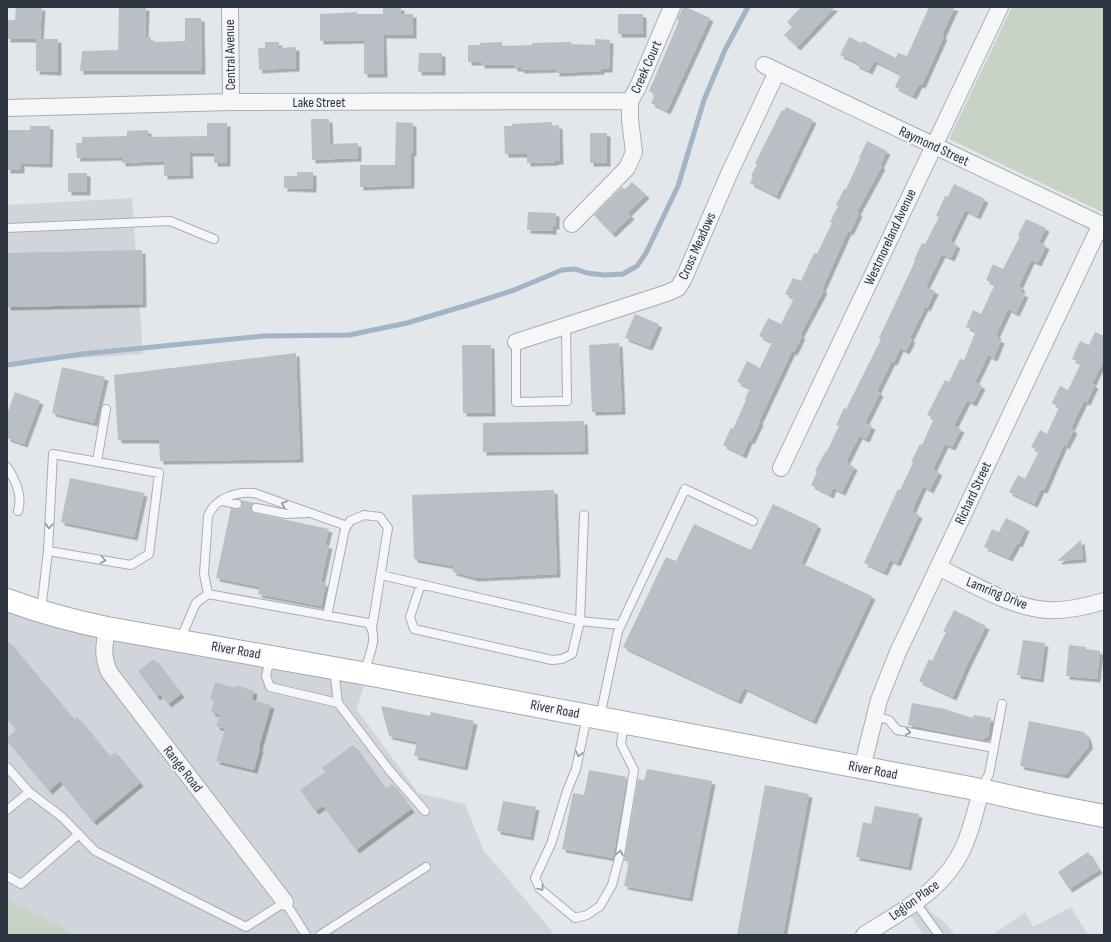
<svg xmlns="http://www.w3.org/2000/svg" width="1111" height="942" viewBox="0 0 1111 942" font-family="'Sofia Sans Condensed',sans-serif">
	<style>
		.built { fill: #d1d5db }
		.green { fill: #c9d3c5 }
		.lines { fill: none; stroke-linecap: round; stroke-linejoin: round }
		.stream { stroke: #a2b4c6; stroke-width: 5 }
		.building { fill: #babfc6; filter: url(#shadow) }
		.lane-casing { stroke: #a8adb4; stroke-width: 10 }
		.street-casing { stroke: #a8adb4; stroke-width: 18 }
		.primary-casing { stroke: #a3abb4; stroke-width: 24 }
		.lane { stroke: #f5f6f8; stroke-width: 8 }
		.street { stroke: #f5f6f8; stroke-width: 16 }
		.primary { stroke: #fff; stroke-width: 22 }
		.oneway { stroke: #90959c }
		.labels { text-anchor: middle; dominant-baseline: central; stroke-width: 3.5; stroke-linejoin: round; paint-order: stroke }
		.street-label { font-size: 14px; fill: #2c3440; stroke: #f2f4f7 }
	</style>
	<defs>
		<filter id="shadow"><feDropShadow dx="3.5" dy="3.5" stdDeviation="0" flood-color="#0004"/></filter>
	</defs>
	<rect width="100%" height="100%" fill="#e3e6ea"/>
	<path class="built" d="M132,198l11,156 -136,9v-158z
		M7,600l360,74 -10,36 61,83 47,11 19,47 68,80 -1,4h-480l-7,-7 -57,-29z
		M922,897l8,14 4,4 11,7 10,13h-32l-17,-27z
		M1071,907l17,28h-96l33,-23 8,15z"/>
	<path class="green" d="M1012,7h92v206l-155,-74z
		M7,899l57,29 7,7h-64z"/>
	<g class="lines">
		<path class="stream" d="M7,365l75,-11 181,-18 86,-1 58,-12 64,-19 43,-14 48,-20 13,-1 12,4 17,2 19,-1 14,-8 9,-13 32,-67 26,-86 21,-50 23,-43"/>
	</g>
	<path class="building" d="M16,7h26l-2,32h-33v-19h8z
		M119,7h27l-1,31 6,-1v5l34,-1v-23h16l1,53h-122l2,-20 36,-1z
		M383,7h18v7h12v21h-30l1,39h-20v-34l-44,1v-27l37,-2v2h26z
		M683,7h3l24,11 -43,93 -16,-8 4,-9 -6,-3 30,-70 -2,-1z
		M801,7h34l-38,40 -13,-12 8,-8 -5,-5z
		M929,7h26l-13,28 2,1 -22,49 -3,-1 -6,12 -18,-9 6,-13 -27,-13 -5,10 -13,-6v-3l-16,-7 9,-18 13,6 1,-2 33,17 2,-5 9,3z
		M618,14h25v20h-25z
		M36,39h22v33l-22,-1z
		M595,39l15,1 -1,29h-8v2l-45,2v-4l-35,1v-2h-7v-3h-33v-3h-13v-17h12v-2l22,-1v4l30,-1v-2l39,-1v2l24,1z
		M265,42h14v6l17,-1v21l-37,2 -1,-22h7z
		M419,53h23v19h-24z
		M786,107l27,13 -37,76 -26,-13 3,-6 -2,-1 6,-12 -2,-1 27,-53 2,1z
		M311,119h18l1,25 28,-1v15l-46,2z
		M396,122l17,1v30h-2v32l-51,2v-22h35z
		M552,122v4l7,-1 1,36h-5v1l-28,1v-9h-22l-1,-28h8v-2z
		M207,123h20v40h-13v-10h-25l1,22 -26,1v-15l-42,2v-6l-45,1 -1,-15h6v-6l45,-1v-5l21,-1v7l59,-1z
		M30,126h20l-1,38 -28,-1v7h-14v-40h23z
		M590,133h17v30h-17z
		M867,141l20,10 -7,14 2,1 -25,46 2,1 -9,19 -2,-1 -26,58 2,1 -24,45 2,1 -8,16 -2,-1 -33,70 1,1 -9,19 -2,-1 -6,15 -20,-10 8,-17 2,1 13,-29 -1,-1 5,-11 -13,-6 10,-21 13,7 12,-26 -13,-6 9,-18 13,6 13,-26 -9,-4 8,-16 8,3 13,-28 3,1 15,-31 -2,-1 8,-16 -2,-1 8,-16h2l14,-30 -1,-1z
		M297,172h16v17l-29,-1v-12h13z
		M68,173h19v19h-19z
		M632,182l14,13 -18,18 3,3 -19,18 -18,-19 28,-28 3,2z
		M954,184l31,15 -8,17 -12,-6 -15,31 7,4 -6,13 -9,-4 -15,30 -1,3 9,4 -8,17 -2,-1 -15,31 2,1 -6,12 -6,-3 -6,14 -2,-1 -15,30 3,2 -15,30 7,3 -6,13 -7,-3 -13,26 8,5 -12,25 -9,-4 -3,7 -19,-10 6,-13 -2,-1 10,-19 1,1 13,-27 -3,-1 8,-17 2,1 35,-70 -2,-1 36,-77 -1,-1 8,-17 3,1 14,-27 -3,-1 9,-20 3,1z
		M528,212l28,1v13h-3v5l-26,-1z
		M1026,219l20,9 -7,14 7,4 -8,17 -7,-3 -12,26 3,2 -2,4 5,2 -9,19 -8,-4 -12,26h2l-1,3 4,2 -7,18 -6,-3 -13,27 7,4 -9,17 -6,-3 -13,26 7,3 -9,18 -7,-3 -12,25 6,3 -9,18 -7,-4 -11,25 7,4 -22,48 -7,-3 -6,12 -20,-9 34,-74 2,1 13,-27 -2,-1 9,-18 2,1 12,-27 -7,-3 7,-14 11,-21 4,2 11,-23 4,1 12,-29 -10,-4 7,-17 8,4 14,-30 -9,-4 7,-16 10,5 17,-33 -2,-1z
		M142,250l1,54 -136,3v-54z
		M635,314l24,10 -10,23 -24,-9z
		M1095,332l9,4v23l-12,25 3,1 -8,17 -3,-1 -13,27 3,2 -8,16 -2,-2 -20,46 -3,-1 -7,15 -25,-12 9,-17 7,4 14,-28 -8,-4 9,-17 7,4 12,-27 -7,-4 8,-17 8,4 13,-27 -9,-4 8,-18 9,4z
		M619,343l3,68 -30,1 -3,-67z
		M462,345h29l1,68h-29z
		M296,353l4,106 -140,2 -1,-21h-41l-4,-65z
		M62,367l43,10 -11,46 -42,-10z
		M15,392l25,9 -16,43 -17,-6v-24z
		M584,421l1,30 -102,1v-29z
		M70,478l74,15 -10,44 -73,-15z
		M554,490l3,84 -81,4 -23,-6v-6l-39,-7 -2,-64z
		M240,500l16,3 -4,1 -1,3v3l3,3 75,16 -4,16h4l-8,37 5,1 -5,23 -63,-12 2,-7 -44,-9 15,-70 5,1 5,-1 1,-3z
		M773,504l45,21 -17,38 71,33 -59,125 -69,-33 -6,13 -115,-54 43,-90 10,4 18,-37 57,26z
		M1006,518l20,10 -7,16 -2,-1 -8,15 -25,-11 8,-18 7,3z
		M1081,540l2,19 -26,2z
		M954,610l32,16 -20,41 -13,30 -34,-16 10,-22 3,2 14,-29h-3z
		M7,640l67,80 3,-3 33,40 5,-5 25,31 -47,39 -33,-41 -11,10 -42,-50v-3l9,-8 -9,-11z
		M1023,640l22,3 -5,36 -23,-4z
		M1069,645l17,2v2l14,2 -3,28 -31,-3z
		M154,659l27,35 -13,10 -8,-10 -3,3 -19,-26z
		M215,682l20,6 1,-3 18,6 -2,9 19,5 -12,42 1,1 -6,22 -38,-9 9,-32 -9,-3 4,-11 -9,-3 3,-12 -4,-1z
		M912,703l33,6 27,9 2,-3 17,3 -3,18 -6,4 -74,-15z
		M381,706l49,10 1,-4 43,9 -10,46 -50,-11 3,-14 -28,-6z
		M1029,721l55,11 3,4 2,6v4l-24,29 -45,-9z
		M353,745l32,44 7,-5 19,25 -55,41 -33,-44 -8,5 -15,-21 25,-18 -3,-4z
		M647,769l65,12 -23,117 -65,-12 5,-25h-5l14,-82 6,1z
		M589,770l38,7 -14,81 -51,-9 11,-56 11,2z
		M765,785l44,9 -26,141h-46z
		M503,801l33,6 -6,30 -33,-6z
		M875,806l44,8 -11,53 -52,-10 7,-35 8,2z
		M1088,852l11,18 -30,19 -11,-17z"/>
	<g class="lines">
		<defs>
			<path id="lane" d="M7,228l163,-7 44,18
				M516,342v60l51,-1 -1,-75
				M97,461l9,-52
				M7,467c8,12 16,29 11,44
				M222,501l15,3
				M256,508l30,6 20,-1
				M381,575l199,46 40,4
				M421,584l-11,33 4,12 138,31 10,-1 10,-5 8,-33 4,-106
				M208,594l-4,-20 4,-58c7,-18 29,-25 46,-23l93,33
				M41,611l7,-60 5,-97 106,19 -10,81 -18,11 -83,-14
				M327,616l18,-87 5,-8 14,-6 16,2 8,11 -16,100
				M180,640l16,-37 12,-9 160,29c12,14 0,34 -4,50
				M270,658l-4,18 4,11 68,16
				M334,669l4,34 52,68 35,40
				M587,716l-11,53 -9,22 -16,53 -16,34 5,11 35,29 12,-3 13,-9 12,-21 8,-30 14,-85 -13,-26 3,-21
				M874,716l15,4 8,10 97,18
				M600,717l18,-86 67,-142 68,32
				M7,767l22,25 33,25 33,34 151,76 39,-25 21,33
				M981,789l8,-15 13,-70
				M7,810l22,-18
				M7,876l14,8 58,-50
				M915,902l24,33
				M320,935l106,-68"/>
			<path id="street" d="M230,7l1,95
				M764,65l340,161
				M7,108l224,-6 399,-1
				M572,224l55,-56 7,-16 -4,-32v-19l7,-12 35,-82
				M516,342l151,-49 11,-5 6,-10 45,-104 48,-102
				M781,468l219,-461
				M938,567c31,15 74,41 109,43 19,1 38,-3 57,-9
				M107,628c-3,19 -5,26 2,44l176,230
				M862,768l17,-68 19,-48 203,-428
				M864,935c38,-24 81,-45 100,-89 8,-18 12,-37 17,-56"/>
			<path id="primary" d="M7,600c33,12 66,21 100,28l260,46 614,116 62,14 61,12"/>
		</defs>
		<use href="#lane" class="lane-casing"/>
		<use href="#street" class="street-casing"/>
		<use href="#primary" class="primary-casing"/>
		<use href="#lane" class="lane"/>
		<use href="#street" class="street"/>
		<use href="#primary" class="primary"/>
	</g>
	<defs><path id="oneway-chevron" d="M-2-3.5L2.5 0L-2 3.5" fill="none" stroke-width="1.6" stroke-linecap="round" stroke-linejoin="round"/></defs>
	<g class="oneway">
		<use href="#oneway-chevron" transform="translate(284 504) rotate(-161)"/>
		<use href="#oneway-chevron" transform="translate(49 526) rotate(93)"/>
		<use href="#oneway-chevron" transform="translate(103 560) rotate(10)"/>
		<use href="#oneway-chevron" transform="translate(908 732) rotate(11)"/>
		<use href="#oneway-chevron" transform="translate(579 754) rotate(102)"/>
		<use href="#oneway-chevron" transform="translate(620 853) rotate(-78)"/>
		<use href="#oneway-chevron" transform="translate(541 888) rotate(53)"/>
	</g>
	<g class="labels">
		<g class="street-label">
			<text transform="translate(230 55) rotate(-91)">Central Avenue</text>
			<text transform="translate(646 67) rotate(-66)">Creek Court</text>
			<text x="319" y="102">Lake Street</text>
			<text transform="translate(934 146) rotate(25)">Raymond Street</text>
			<text transform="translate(890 237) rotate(-65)">Westmoreland Avenue</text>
			<text transform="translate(697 246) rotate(-66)">Cross Meadows</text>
			<text transform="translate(973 493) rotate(-65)">Richard Street</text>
			<text transform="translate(997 593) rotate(22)">Lamring Drive</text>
			<text transform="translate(236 650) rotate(10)">River Road</text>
			<text transform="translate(555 709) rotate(11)">River Road</text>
			<text transform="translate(183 769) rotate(52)">Range Road</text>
			<text transform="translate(873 770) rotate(11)">River Road</text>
			<text transform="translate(914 900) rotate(-36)">Legion Place</text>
		</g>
	</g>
	<rect width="1111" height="942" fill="none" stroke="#2c3440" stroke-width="16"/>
</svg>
